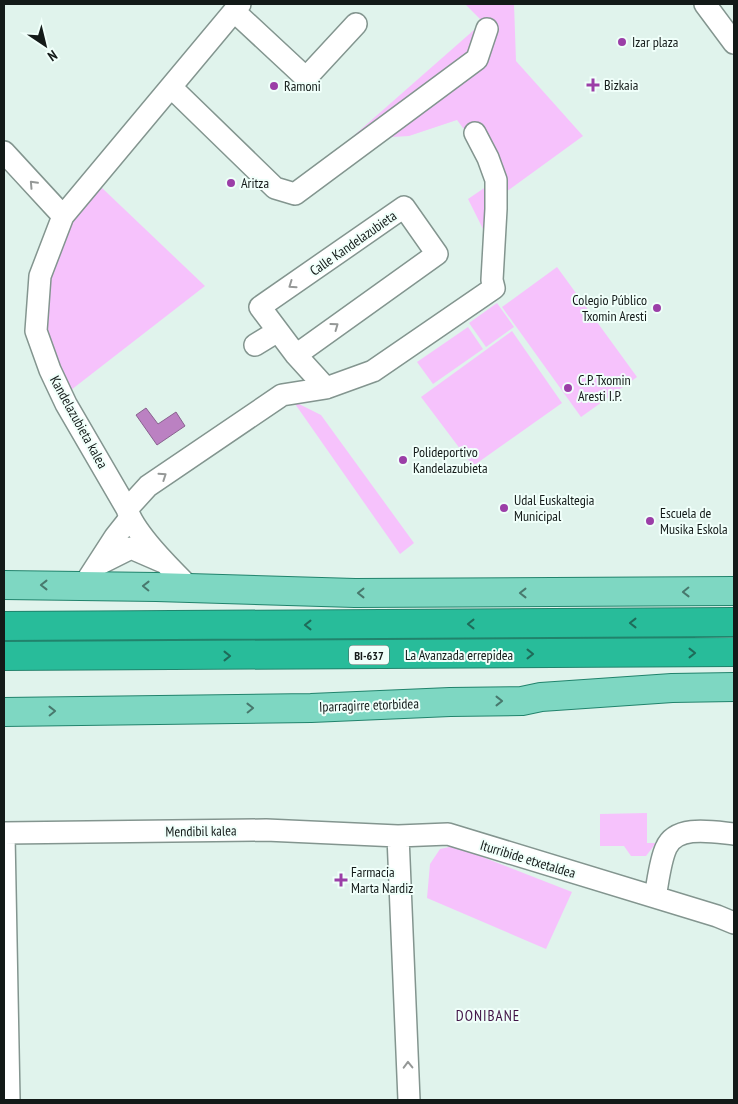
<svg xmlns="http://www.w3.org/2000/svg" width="738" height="1104" viewBox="0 0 738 1104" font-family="'PT Sans Narrow',sans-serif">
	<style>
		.green { fill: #f6c2fc }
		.water { fill: #bb81c2; stroke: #89628f }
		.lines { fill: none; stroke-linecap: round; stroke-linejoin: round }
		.street-casing { stroke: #83958f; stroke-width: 24 }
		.primary-casing { stroke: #21836c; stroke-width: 30 }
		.highway-casing { stroke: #21836c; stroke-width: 30 }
		.street { stroke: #fff; stroke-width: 21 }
		.primary { stroke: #7ed7c2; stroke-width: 28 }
		.highway { stroke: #28bc9a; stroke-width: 28 }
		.oneway { stroke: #959897 }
		.oneway2 { stroke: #48786d }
		.oneway3 { stroke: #1e6b59 }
		.poi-dot { fill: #9b3ea7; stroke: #f0fffa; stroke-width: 2 }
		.labels { text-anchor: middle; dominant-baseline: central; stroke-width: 4; stroke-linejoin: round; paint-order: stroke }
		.shield { fill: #f0fffa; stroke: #555f5c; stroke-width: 1 }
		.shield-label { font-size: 12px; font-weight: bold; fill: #131a18 }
		.poi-label { font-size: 14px; fill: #131a18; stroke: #f0fffa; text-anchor: start }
		.street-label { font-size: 14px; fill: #131a18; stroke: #f0fffa }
		.neighbourhood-label { font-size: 15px; letter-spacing: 1px; fill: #411447; stroke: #f0fffa }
	</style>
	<rect width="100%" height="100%" fill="#e0f3ec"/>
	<path class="green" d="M465,4h49l2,57 67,75 -77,56 -21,41 -17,-34 31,-21 -17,-37 -19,-13 -6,-8 -48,16 -17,1 -53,32 -5,-16 149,-131z
		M101,187l104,99 -134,104 -13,-22 -14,-40 3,-54 23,-54z
		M557,267l80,110 -56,40 -79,-110z
		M497,303l17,24 -28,20 -17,-24z
		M468,327l15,22 -50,35 -16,-22z
		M512,331l50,72 -89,63 -52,-69z
		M293,401l28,14 93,128 -14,11z
		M647,813v30h9l-10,13h-15l-7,-10h-24v-32z
		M454,846l118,46 -26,57 -119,-51 3,-34 10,-15z"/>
	<path class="water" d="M146,408l12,16 18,-12 9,14 -28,19 -21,-30z"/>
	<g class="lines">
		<defs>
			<path id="street" d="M705,4l29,39
				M235,12l71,66 50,-54
				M171,87l104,101 20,6 182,-135 10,-30
				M4,152l59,64
				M255,345l23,-14
				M296,355l141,-101 -33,-47 -144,100 36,48 30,33
				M127,509l21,-23 134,-91 44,-7 47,-17 121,-83 -2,-8 4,-71v-29l-8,-22 -13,-25
				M99,564l32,-16 30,13
				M84,585l31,-48 15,-19
				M190,588c-18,-18 -56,-55 -63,-79l-61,-105 -16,-34 -14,-39 4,-55 23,-60 177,-212
				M4,833l262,-3 132,6 50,-2 269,82 17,7
				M4,835l5,265
				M398,836l11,264
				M655,897c3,-15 5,-36 11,-49 10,-24 48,-16 68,-14"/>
			<path id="primary" d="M4,585l152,2 199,6 379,-2
				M4,712l307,-4 139,-6 72,-1 19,-4 131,-9 62,-1"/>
			<path id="highway" d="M4,626l730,-4
				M4,656l730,-4"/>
		</defs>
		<use href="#street" class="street-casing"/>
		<use href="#primary" class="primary-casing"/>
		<use href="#highway" class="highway-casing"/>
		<use href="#street" class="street"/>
		<use href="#primary" class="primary"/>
		<use href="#highway" class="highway"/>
	</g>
	<defs><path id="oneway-chevron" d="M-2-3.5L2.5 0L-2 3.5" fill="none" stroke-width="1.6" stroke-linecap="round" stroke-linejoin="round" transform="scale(1.25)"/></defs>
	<g class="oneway">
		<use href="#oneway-chevron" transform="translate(33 184) rotate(-133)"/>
		<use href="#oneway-chevron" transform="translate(292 285) rotate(145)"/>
		<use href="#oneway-chevron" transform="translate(335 326) rotate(-36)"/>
		<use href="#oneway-chevron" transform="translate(163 476) rotate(-34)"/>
		<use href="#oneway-chevron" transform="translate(408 1065) rotate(-91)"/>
	</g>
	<g class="oneway2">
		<use href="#oneway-chevron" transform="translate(44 585) rotate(180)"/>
		<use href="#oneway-chevron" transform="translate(146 586) rotate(-179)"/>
		<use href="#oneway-chevron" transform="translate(686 592) rotate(179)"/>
		<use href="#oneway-chevron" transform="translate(361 593) rotate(-180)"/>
		<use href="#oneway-chevron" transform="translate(523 593) rotate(180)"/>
		<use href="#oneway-chevron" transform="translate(499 701)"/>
		<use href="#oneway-chevron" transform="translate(250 708) rotate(-1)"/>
		<use href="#oneway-chevron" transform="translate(52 711) rotate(-1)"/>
	</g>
	<g class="oneway3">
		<use href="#oneway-chevron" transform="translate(633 623) rotate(180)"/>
		<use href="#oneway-chevron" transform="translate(471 624) rotate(180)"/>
		<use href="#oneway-chevron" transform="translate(308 625) rotate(180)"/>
		<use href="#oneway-chevron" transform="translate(692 653)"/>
		<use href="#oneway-chevron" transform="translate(530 654)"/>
		<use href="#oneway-chevron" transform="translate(227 656)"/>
	</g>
	<g class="poi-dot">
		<circle cx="622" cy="42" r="5"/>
		<path d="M590.5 77.5h5v5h5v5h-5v5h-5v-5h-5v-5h5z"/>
		<circle cx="274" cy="86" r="5"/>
		<circle cx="231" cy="183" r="5"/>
		<circle cx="657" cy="308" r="5"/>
		<circle cx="568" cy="388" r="5"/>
		<circle cx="403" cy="460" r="5"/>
		<circle cx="504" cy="508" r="5"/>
		<circle cx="650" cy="521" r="5"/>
		<path d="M338.5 872.5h5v5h5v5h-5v5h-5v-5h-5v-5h5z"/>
	</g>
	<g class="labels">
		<rect class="shield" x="349" y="645.5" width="40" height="19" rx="4"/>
		<g class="shield-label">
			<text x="369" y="655">BI-637</text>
		</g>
		<g class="poi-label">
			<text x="632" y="42">Izar plaza</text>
			<text x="604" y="85">Bizkaia</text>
			<text x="284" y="86">Ramoni</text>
			<text x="241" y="183">Aritza</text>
			<text x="647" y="300" text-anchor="end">Colegio Público<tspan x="647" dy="16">Txomin Aresti</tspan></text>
			<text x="578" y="380">C.P. Txomin<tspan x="578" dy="16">Aresti I.P.</tspan></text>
			<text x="413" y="452">Polideportivo<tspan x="413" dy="16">Kandelazubieta</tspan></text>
			<text x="514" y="500">Udal Euskaltegia<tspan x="514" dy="16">Municipal</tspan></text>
			<text x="660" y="513">Escuela de<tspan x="660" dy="16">Musika Eskola</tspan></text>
			<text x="351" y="872">Farmacia<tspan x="351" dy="16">Marta Nardiz</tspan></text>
		</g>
		<g class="street-label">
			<text transform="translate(353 243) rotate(-35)">Calle Kandelazubieta</text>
			<text transform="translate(79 422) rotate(61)">Kandelazubieta kalea</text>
			<text x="459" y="655">La Avanzada errepidea</text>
			<text transform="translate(369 705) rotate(-2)">Iparragirre etorbidea</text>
			<text transform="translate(201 831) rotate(-1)">Mendibil kalea</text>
			<text transform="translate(528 859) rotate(17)">Iturribide etxetaldea</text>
		</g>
		<g class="neighbourhood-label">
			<text x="488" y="1015">DONIBANE</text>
		</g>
	</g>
	<rect width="738" height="1104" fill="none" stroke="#131a18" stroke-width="10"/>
	<g transform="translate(45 45) rotate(145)" stroke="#f0fffa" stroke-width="4" paint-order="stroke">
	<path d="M0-4L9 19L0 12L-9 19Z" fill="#131a18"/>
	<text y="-8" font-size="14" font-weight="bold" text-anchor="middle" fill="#131a18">N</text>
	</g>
</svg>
